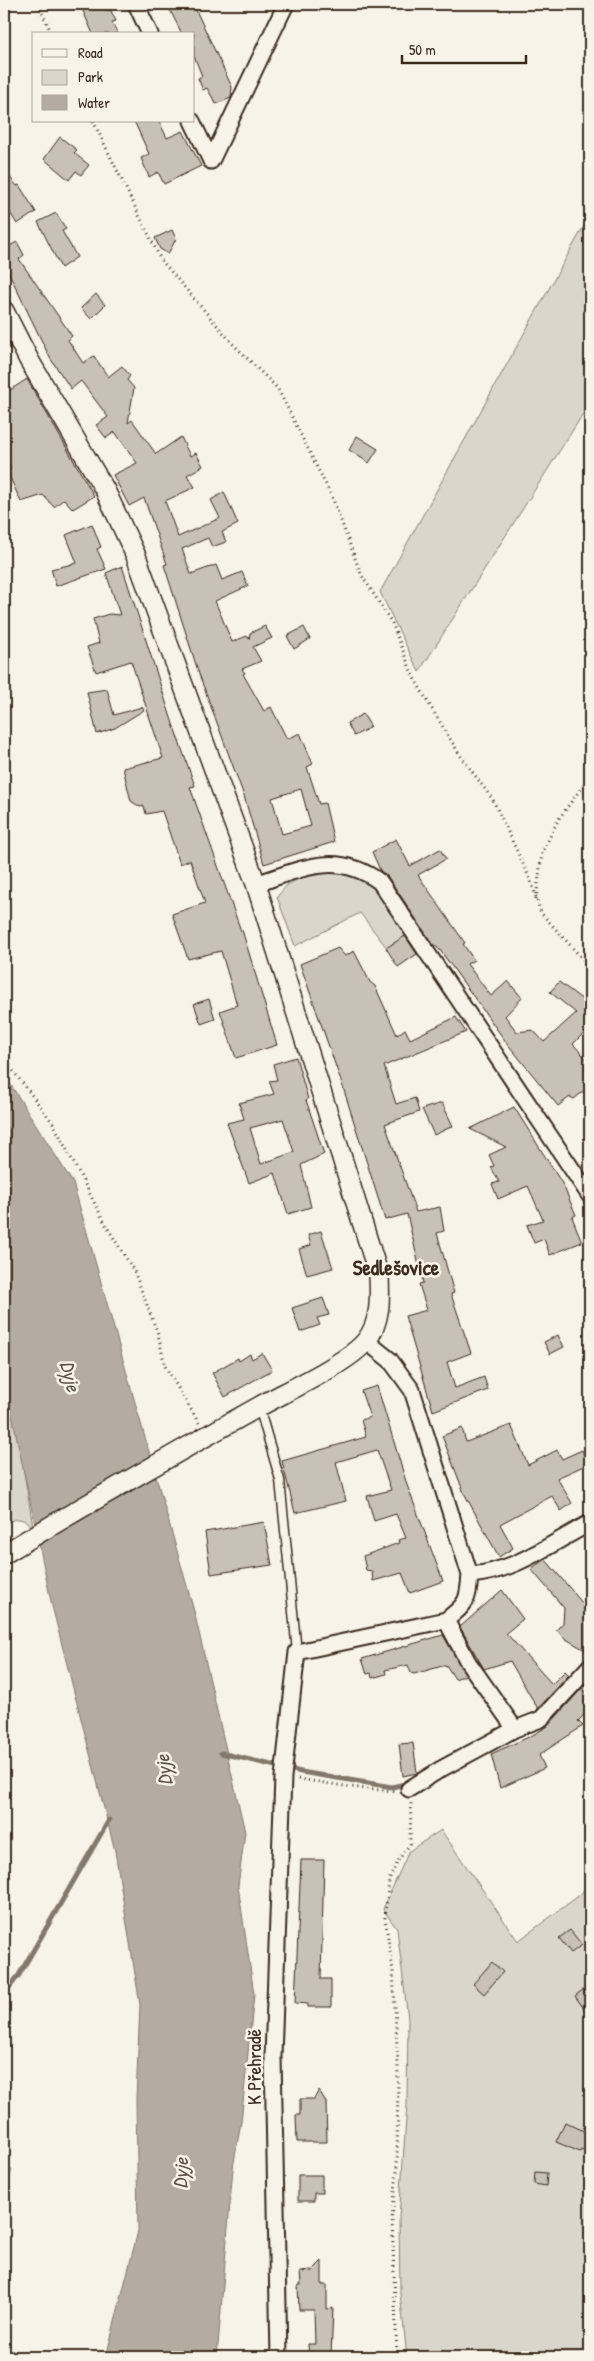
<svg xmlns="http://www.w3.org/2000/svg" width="594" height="2361" viewBox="0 0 594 2361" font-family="'Patrick Hand',sans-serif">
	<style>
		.green { fill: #dbd6cb; stroke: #8b8074 }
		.water { fill: #b4aca0; stroke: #84786c }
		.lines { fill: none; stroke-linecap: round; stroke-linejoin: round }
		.stream { stroke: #84786c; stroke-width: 5 }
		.building { fill: #c8c1b6; stroke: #3b2a1e; fill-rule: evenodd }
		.service-casing { stroke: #3b2a1e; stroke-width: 11 }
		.minor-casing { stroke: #3b2a1e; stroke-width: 19 }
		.tertiary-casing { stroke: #3b2a1e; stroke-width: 22 }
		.path { stroke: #3b2a1e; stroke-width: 3; stroke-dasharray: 1 4; stroke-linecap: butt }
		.service { stroke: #f7f3e8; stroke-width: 8 }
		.minor { stroke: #f7f3e8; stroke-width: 15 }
		.tertiary { stroke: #f7f3e8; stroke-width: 19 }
		.labels { text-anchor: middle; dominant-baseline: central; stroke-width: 5; stroke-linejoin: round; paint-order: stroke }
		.street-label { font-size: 19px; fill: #3b2a1e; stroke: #f7f3e8 }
		.water-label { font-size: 20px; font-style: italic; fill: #5f5145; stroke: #f7f3e8 }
		.quarter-label { font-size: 21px; font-weight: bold; fill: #3b2a1e; stroke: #f7f3e8 }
	</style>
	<rect width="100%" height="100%" fill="#f7f3e8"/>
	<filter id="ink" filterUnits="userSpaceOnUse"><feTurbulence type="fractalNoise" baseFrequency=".02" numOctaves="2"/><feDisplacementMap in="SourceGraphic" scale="10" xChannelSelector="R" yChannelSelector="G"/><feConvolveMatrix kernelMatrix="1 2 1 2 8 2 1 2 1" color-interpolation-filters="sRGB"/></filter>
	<g filter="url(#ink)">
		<path class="green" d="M590,215v188l-171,269 -39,-80z
			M349,871l25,15 33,49 -20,13 -27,-35 -65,33 -18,-49 10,-12 22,-12z
			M4,1374l9,31 20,122c-11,-10 -16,-10 -29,-3z
			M441,1830l77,111 63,-47 9,-14v477h-183l-7,-64 -1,-75 8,-113 1,-86 -11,-90 -14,-20 26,-58z
			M4,2167l8,3 -8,23z"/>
		<path class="water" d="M4,1074l69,109 121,428 51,221 -7,54 16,108 -13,128 -8,46 -16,189h-111l32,-126 -2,-132 4,-94 -25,-154 -63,-245 -48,-229z"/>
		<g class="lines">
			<path class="stream" d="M221,1753l80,19 91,15 17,-4
				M4,1994l15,-19 90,-155"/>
		</g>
		<path class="building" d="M80,4h24l3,7 3,-2 6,12 -4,1 6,12h-25z
			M167,4h24l3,5v-3l38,81 -1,11 -15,6 -9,-16 -4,2 -5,-12 4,-2 -8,-20v-22h-12z
			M134,121h25l8,17 16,-7 18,35 -37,18 -6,-12 -9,5 -8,-19 8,-4z
			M60,137l17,13 -3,3 15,12 -8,10 -5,-4 -7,9 -25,-21z
			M4,170l13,16 2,-1 17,27 -19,12 -13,-21z
			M56,213l10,16 -4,2 15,26 -16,11 -23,-46z
			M172,230l4,9 -8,15 -8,-5 -5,-11z
			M17,242l7,13 -5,4 53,77 -4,4 15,23 11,-7 14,21 14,-11 8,10 -3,4 7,8 -6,35 4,-3 24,34 25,-17 9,19 6,-3 7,13 -16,9 8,12 -30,14 13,36 42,-19 -9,-18 13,-8 14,32 -16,8 4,10 -14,5 -4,-9 -26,11 9,25 25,-9 6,15 20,-8 6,14 -33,15 17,41 15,-6 2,3 1,-6 15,-7 7,12 -19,9 8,14 -19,8 3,4 -2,1 21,37 7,-4 16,32 13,-6 13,31 -6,3 12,37 6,-1 9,39 -70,22 -20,-68 -45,-122 -35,-109 3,-1 -23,-66 -15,8 -16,-31 24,-12 -22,-31 -9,6 -10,-13 12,-8 -27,-36 -10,8 -21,-31 -46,-95v-14zM301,789l10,37 -29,8 -10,-36z
			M96,294l9,11 -14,14 -10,-11z
			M27,379l67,117 -21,13 -9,-10 -10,8 -11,-12 -22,7 -14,-31 4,-2 -7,-16v-59z
			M357,436l21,13 -9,14 -20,-13z
			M92,524l9,23 -4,2 9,20 -50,17 -5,-17 26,-6 -11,-28z
			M122,566l51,158 22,62 -5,1 51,144 1,-1 35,115 -41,13 -16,-47 17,-6 -16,-54 -33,8 -16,-45 33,-11 -15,-43 -10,4 -18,-53 -16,3 -2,-8 -4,1 -9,-6 -2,-8 -6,-25 40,-10 -32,-97 -35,11 -9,-25 12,-4 -6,-24 16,-5 11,1 -14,-42z
			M304,627l6,12 -16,10 -7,-13z
			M107,689l7,26 28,-8 2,3 -29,18 -18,6 -10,-42z
			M363,714l8,13 -17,9 -7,-13z
			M396,839l14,27 30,-17 6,10 -28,16 47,68 -2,1 11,16 -7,4 24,32 17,-15 14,17 -17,18 12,16 16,-2 11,12 32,-29 -26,-21 9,-10 28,21 3,-3v27l-17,17 17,19v23l-16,13 -4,-2 -12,9 -52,-64 -66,-92 -8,-7 -44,-66 -7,-5 -9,-20z
			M405,936l12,18 -19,13 -12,-19z
			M338,948l7,8 9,-5 16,31 5,4 22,49 8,-6 5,10 46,-22 10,15 -82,34 12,38 19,-6 4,14 -34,12 31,88 24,-5 4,24 -7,2 17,60 -3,1 20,59 -24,9 8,26 29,-11 4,13 -55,21 -28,-95 22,-6 -8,-26 4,-1 -16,-69 -22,6 -44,-139 -41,-117z
			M209,999l6,20 -14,5 -7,-20z
			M296,1057l12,42 -2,1 18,54 -23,11 10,42 -23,7 -13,-41 -26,10 -22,-60 17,-4 -5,-16 35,-9 -5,-13 8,-1 -4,-16zM283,1119l11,33 -33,12 -11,-36z
			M442,1103l11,23 -19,9 -12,-26z
			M514,1107l49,78 13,30 -4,2 10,25 -32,13 -6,-16 -10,4 -7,-18 16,-5 -15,-34 -30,13 -6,-15 7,-2 -8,-15 3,-1 -5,-11 17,-8 -36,-18z
			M321,1231l12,37 -26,7 -8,-26 12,-4 -3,-10z
			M323,1298l6,17 -12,3 3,7 -20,7 -8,-24z
			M558,1335l6,12 -14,7 -6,-12z
			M262,1353l10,17 -47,27 -13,-24 26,-15 1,3 11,-7 2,5z
			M377,1386l30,99 36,96 -33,12 -8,-20 -29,8 -1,-10 -6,-1 -3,-14 36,-13 -1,-3 8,-2 -10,-24 -22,7 -7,-25 24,-6 -14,-40 -41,12 10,39 -51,12 -13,-52 84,-24 -5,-17 9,-3 -9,-26z
			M511,1425l17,40 29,-15 5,9 20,-9 6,14 -31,14 15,25 -11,8 -9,-15 -52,28 13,24 -14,9 -35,-64 -22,-57 20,-8 4,14z
			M264,1522l8,43 -61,9 -6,-42z
			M545,1559l45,53v31l-5,7 -19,-11 -10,-9 7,-7 1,-15 -33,-39z
			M502,1590l21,29 -17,14 46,51 13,-13 4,4 -31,34 -28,-48 -26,8 -24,-42z
			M443,1635l23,40 -11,4 -9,-14 -32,9 -3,-1 -3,-8 -23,5 1,4 -14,4 -1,-5 -4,1 -5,-15z
			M582,1688l8,8v13l-12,12 5,5 -44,29 6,13 -45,20 -9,-34 40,-18 17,-10z
			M413,1743l4,30 -14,3 -4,-32z
			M301,1860h23l-3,119h10v28h-23v-3l-13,-1z
			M570,1930l12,15 -11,8 -12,-15z
			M492,1962l11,10 -19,22 -11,-10z
			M590,1984v33l-15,-21z
			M319,2090l7,12 1,40h-30l-1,-27h4v-16h14z
			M565,2122l25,12v20l-9,-4 -1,2 -24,-10z
			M535,2172l12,1 -1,13 -12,-2z
			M298,2175h24v18h-8v8h-16z
			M322,2261v24h5v24l6,-1 -2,49h-22l-1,-13h7l-1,-34h-15l-1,-25h3l-1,-13 12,-1z"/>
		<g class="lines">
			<defs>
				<path id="service" d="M259,1407l21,73 17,172"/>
				<path id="minor" d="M136,4l14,30
					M192,121l19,40
					M211,161l75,-157
					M256,884c46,-15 80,-34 124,-2l210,314
					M470,1575c44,-3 82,-32 120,-52
					M446,1620l22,42 47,67
					M409,1789l32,-20 74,-40 26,-10 49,-53
					M279,2357l-6,-300 10,-280 14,-125 149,-32c21,-16 22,-19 24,-45l-58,-185 -22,-30 -24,-19"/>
				<path id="tertiary" d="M4,311l25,49 76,130 31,66 120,328 123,392c1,22 2,46 -13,65 -18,22 -79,50 -106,65 -86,48 -172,97 -256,148"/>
			</defs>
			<use href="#service" class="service-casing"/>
			<use href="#minor" class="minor-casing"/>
			<use href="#tertiary" class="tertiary-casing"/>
			<path class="path" d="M38,4l14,30
				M93,121l68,139 72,84 45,45 54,108 29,77 31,49 21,53 16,28 31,51 33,45 38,81 10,32 49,54
				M536,899l6,-46 16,-33 32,-44
				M4,1059l49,64 54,104 27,44 24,63 7,32 34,57
				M298,1779l67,10 31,2
				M397,2357l-5,-139 5,-44 1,-110 -5,-93 -8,-53 4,-38 10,-21 11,-15 1,-42"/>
			<use href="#service" class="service"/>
			<use href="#minor" class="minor"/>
			<use href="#tertiary" class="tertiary"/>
		</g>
	</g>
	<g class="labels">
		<g class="street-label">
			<text transform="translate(254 2067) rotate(-90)">K Přehradě</text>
		</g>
		<g class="water-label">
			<text transform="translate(71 1376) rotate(76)">Dyje</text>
			<text transform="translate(163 1770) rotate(-96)">Dyje</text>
			<text transform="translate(180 2173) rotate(-87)">Dyje</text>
		</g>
		<g class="quarter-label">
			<text x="396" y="1267">Sedlešovice</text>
		</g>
	</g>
	<rect width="594" height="2361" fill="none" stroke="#f7f3e8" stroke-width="20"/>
	<rect x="10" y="10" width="574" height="2341" fill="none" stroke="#3b2a1e" stroke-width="2" filter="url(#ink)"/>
	<rect x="32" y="32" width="162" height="90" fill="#f7f3e8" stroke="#aca397"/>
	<rect x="42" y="49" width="25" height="8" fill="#f7f3e8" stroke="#aca397"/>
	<text x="78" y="58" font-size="15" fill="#3b2a1e">Road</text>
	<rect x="42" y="70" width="25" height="15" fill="#dbd6cb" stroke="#aca397"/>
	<text x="78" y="82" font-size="15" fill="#3b2a1e">Park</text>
	<rect x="42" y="95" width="25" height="15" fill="#b4aca0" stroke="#aca397"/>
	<text x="78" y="108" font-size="15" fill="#3b2a1e">Water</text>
	<path d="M402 55v8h124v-8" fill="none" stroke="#3b2a1e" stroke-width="2.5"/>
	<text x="409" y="55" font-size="15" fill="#3b2a1e" stroke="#f7f3e8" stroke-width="4" paint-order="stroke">50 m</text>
</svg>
